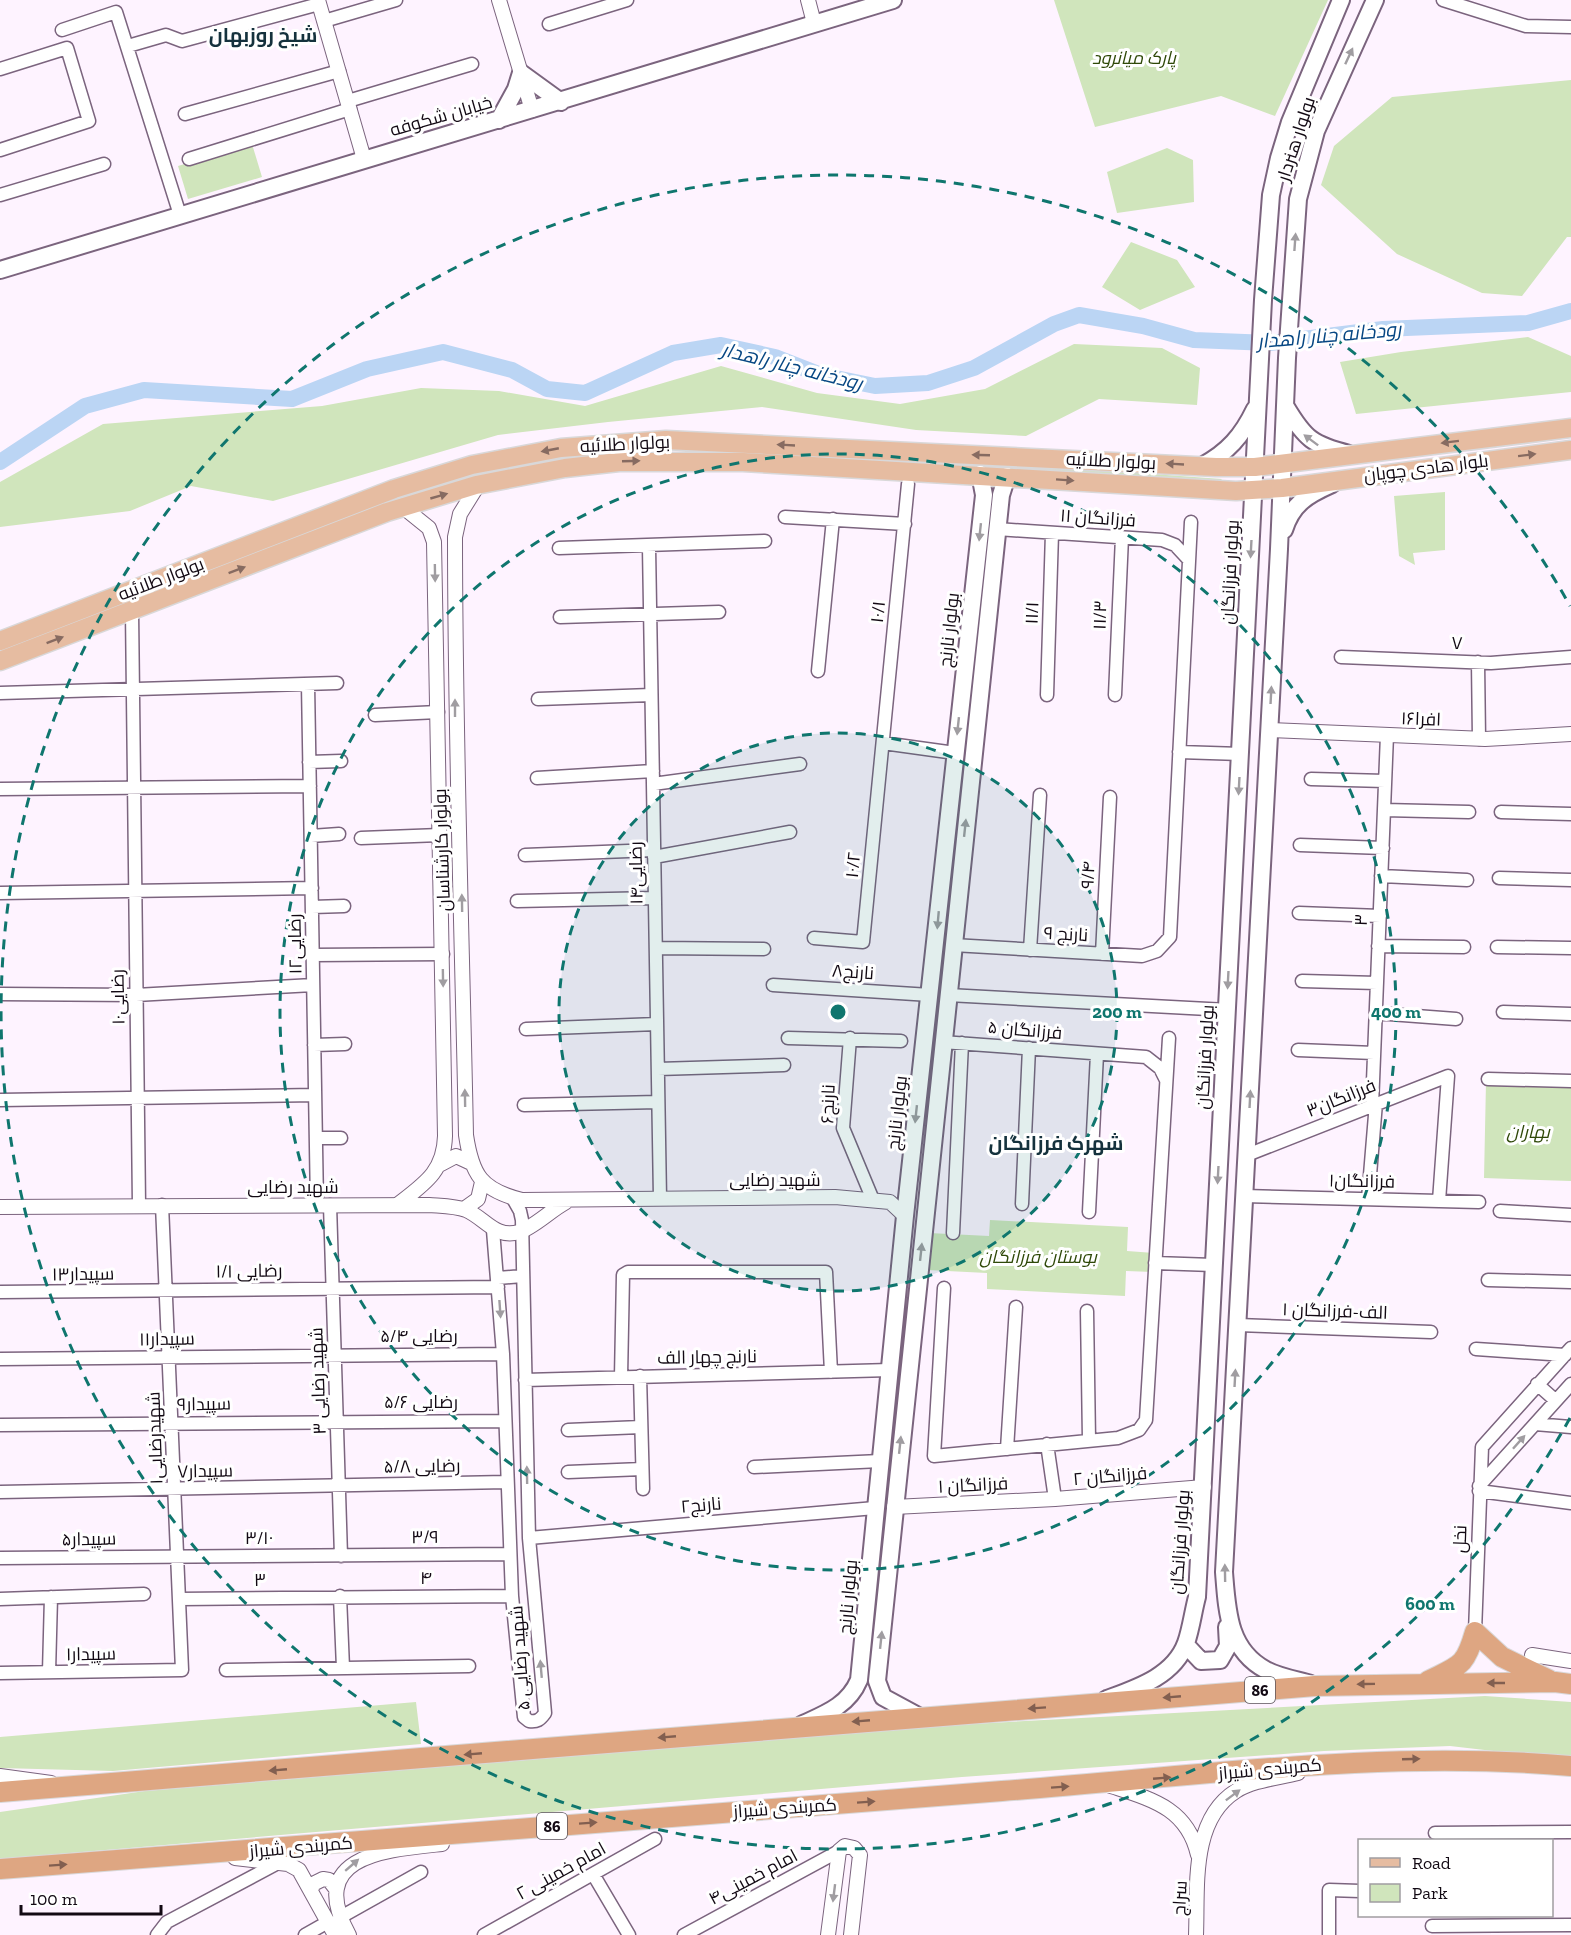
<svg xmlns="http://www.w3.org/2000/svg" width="1571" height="1935" viewBox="0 0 1571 1935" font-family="'Zilla Slab',Cairo,serif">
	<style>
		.green { fill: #d0e5bc }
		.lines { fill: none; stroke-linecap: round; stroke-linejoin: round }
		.river { stroke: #bbd5f4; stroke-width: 16 }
		.minor-casing { stroke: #7b647e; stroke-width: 15 }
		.tertiary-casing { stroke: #7b647e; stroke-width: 16 }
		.secondary-casing { stroke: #7b647e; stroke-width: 20 }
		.primary-casing { stroke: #d9d8d9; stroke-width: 21 }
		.trunk-casing { stroke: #d9d8d9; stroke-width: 22 }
		.minor { stroke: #fff; stroke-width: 12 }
		.tertiary { stroke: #fff; stroke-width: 14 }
		.secondary { stroke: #fff; stroke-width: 16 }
		.primary { stroke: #e6bca1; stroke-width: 18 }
		.trunk { stroke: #dea682; stroke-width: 20 }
		.oneway { fill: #a09da1 }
		.oneway2 { fill: #876b61 }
		.oneway3 { fill: #825f50 }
		.ring { fill: none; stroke: #0f766e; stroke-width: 3; stroke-dasharray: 10 8 }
		.labels { text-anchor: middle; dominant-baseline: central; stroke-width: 6; stroke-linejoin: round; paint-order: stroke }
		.shield { fill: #fff; stroke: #59535a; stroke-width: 1.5 }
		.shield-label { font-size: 16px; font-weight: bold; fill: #120913 }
		.park-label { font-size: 18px; font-style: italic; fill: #2f4908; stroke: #fff }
		.street-label { font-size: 18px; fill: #120913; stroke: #fff }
		.neighbourhood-label { font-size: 20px; font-weight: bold; fill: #15323d; stroke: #fff }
		.water-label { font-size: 20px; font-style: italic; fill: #074783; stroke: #fff }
		.centre { fill: #0f766e; stroke: #fff; stroke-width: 3 }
		.ring-label { font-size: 18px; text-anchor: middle; font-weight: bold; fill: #0f766e; stroke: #fff; stroke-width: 6; stroke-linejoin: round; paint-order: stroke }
	</style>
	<rect width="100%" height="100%" fill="#fef3ff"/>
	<path class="green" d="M1054,0h274l-53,116 -54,-20 -126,31z
		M1571,80v157h-4l-45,59 -40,-3 -85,-39 -76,-69 13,-39 58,-49z
		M252,144l10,33 -74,22 -10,-33z
		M1167,148l26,12 1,42 -77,11 -10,-41z
		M1131,242l46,18 18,27 -55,23 -38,-23z
		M1528,337l43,19v36l-215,22 -16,-52 61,-10z
		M1074,344l88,4 38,20 -3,37 -98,-6 -73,37 -110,-6 -154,-23 -154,15 -110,13 -225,66 -82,-15 -61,25 -130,16v-45l103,-58 219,-18 99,-18 78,3 86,15 136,-40 96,27 83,11 85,-15z
		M608,448l75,1 -140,16 -543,190v-8l356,-138 121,-39z
		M757,452l156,5 309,22 -2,2 -464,-27z
		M1445,492v58l-32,3 2,12 -16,-9 -5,-60z
		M1486,1082l85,3v96l-87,-3z
		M990,1220l138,7 -1,24 27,2 -1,19 -27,-1 -1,25 -138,-7v-16l-60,-3 2,-37 60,3z
		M1485,1696l86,6v58l-121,-14 -126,5 -362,26 -962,82v-47l145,-21 809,-66z
		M416,1702l5,42 -308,27 -113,-3v-31z"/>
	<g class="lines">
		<path class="river" d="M0,462l85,-56 59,-16 148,9 75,-30 76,-17 69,18 35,19 38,4 88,-40 48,-8 54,12 46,18 54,11 53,-3 46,-15 80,-44 25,-9 64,11 51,14 76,3 113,-14 145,-6 43,-12"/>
		<defs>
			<path id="minor" d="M1443,0l83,26 45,1
				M324,21l72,-21
				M549,24l78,-24
				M62,30l54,-18 64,203
				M128,46l38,-11 16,6 137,-37
				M0,69l67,-21 22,73 -89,29
				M348,101l124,-37
				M185,114l154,-43
				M189,159l161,-50
				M0,195l104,-31
				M785,517l120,7
				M997,529l165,11 13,5 14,15
				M649,547l11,651
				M559,548l206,-7
				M132,611l7,594
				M560,617l159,-5
				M1341,657l150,6 80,-6
				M1478,662l1,77
				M818,671l15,-152
				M308,684l9,520
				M0,693l337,-10
				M1047,695l5,-162
				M1115,695l7,-158
				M538,699l113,-4
				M375,715l63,-3
				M883,743l72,10
				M1179,752l62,2
				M309,762l32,-1
				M537,778l116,-7
				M1311,779l74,2
				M653,784l147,-20
				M0,789l310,-3
				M1384,810l85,2
				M1501,812l70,2
				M311,836l28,-2
				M361,838l79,-3
				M1300,845l83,3
				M525,855l129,-5
				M654,857l136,-25
				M1381,876l86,4
				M1499,878l72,2
				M0,893l312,-5
				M517,901l138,-3
				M312,907l32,-1
				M1299,913l81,3
				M814,938l49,4 45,-458
				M953,945l189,11 15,-5 13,-14 21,-415
				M1378,946l86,1
				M1497,947l74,1
				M656,948l108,1
				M1030,950l10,-155
				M1102,954l8,-157
				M313,955l130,-1
				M1302,981l75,2
				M773,985l157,10
				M0,994l136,1 177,-10
				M948,995l279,15
				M1503,1012l68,2
				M1376,1013l80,6
				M526,1029l131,-5
				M788,1038l113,3
				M850,1038l-7,90 30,72
				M942,1042l204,15 14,11 6,12
				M314,1045l31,-1
				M1298,1050l76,3
				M658,1069l126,-4
				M1488,1079l83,2
				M0,1100l315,-5
				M524,1105l134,-3
				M1372,1106l15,-371
				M316,1138h25
				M1247,1155l201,-79 -9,125
				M1244,1196l235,6
				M1368,1199l8,-96
				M1022,1204l7,-156
				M330,1205l11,351
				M1500,1211l71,4
				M1089,1212l8,-158
				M493,1230l10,124 9,242 12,121 5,4c8,1 11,-1 16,-8l-16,-175 -7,-318 -2,-9 -8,-14
				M953,1233l9,-190
				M1155,1263l58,2
				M498,1278l24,-2
				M1488,1280l83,2
				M944,1288l-10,168 184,-18 21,-8 7,-10 23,-382
				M0,1292l498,-5
				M1087,1311l2,129
				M1238,1325l193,7
				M1476,1349l89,6
				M0,1359l503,-5
				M640,1376l3,113
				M621,1377l2,-102 5,-3h198l5,100
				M525,1380l365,-10
				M1537,1384l18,16
				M1535,1424l36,3
				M0,1425l505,-4
				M568,1430l73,-3
				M1047,1444l8,55
				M1007,1449l9,-142
				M754,1467l126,-6
				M568,1472l74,-3
				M1479,1486l92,-102
				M1479,1491l92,12
				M0,1492l506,-10
				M529,1538l346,-30
				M0,1558l509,-4
				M340,1596l3,72
				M0,1599l144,-5
				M180,1599l332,-3
				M1475,1632l7,-185 89,-99
				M226,1670l243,-4
				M49,1672l2,-75
				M0,1673l182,-3 -20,-465
				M1435,1833l136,-1
				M593,1874l36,61
				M339,1918l82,-46
				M1432,1926l139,-1
				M157,1935l10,-13 111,-59
				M305,1935l23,-13
				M484,1935l171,-96
				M684,1935l155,-84
				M1329,1935v-45l31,1"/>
			<path id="tertiary" d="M318,0l46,159
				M499,0l33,110
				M808,0l6,23
				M478,485l-18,29 -5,23c0,199 7,398 11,598 6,40 15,55 56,65l313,-3 55,5 15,14
				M1270,730l215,9 86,-5
				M441,1164l15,-8 15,7
				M397,1205c27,-21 47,-33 48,-69l-11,-594 -5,-14 -26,-21
				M0,1207l429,-2c11,1 26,1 37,5 19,8 29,29 53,22 14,-4 32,-22 47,-30
				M464,1209l14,-10 4,-17
				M894,1507l161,-8 149,-12
				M1532,1655l39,6
				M0,1776l51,7
				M1108,1785c42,14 79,22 90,70
				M235,1858l53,6 11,6 36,65
				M311,1891l2,-7 10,-5 6,1 7,9
				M349,1935c-44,-80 36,-85 93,-91
				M828,1935l11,-84 6,-5 9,2 6,7 -9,80
				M1196,1935c2,-47 -6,-115 40,-144 17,-11 43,-13 62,-18"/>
			<path id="secondary" d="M499,120l17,-31 5,-16 40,29
				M0,270l893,-270
				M1286,407c19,32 27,38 63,47
				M1202,466c26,-14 40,-30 53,-57
				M1284,530c8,-26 23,-35 48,-46
				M1186,1645l15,16 19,-1 8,-14 -1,-19
				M1311,1684c-14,-4 -32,-7 -45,-14 -38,-20 -39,-60 -42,-98l55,-1023 8,-191 11,-159 18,-68 59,-131
				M1107,1699c30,-11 67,-23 79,-56 5,-14 7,-31 11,-46l66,-1297 8,-105 8,-37 11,-36 51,-122
				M920,1717l-37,-20 -6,-16 124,-1186 6,-19
				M801,1725c24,-11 47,-19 58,-45l46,-464 79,-721 -4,-21"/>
			<path id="primary" d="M0,641l394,-152 78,-24 89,-17 105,-8 550,27h39l316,-39
				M0,661l387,-149 89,-27 89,-17 54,-6h124l493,29 46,-3 289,-38"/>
			<path id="trunk" d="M1428,1681c32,-16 37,-14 47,-49l27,25 47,23
				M0,1792l1315,-106 240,-4 16,2
				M0,1869c334,-24 668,-53 1002,-78 190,-14 379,-42 569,-25"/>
		</defs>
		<use href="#minor" class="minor-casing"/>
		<use href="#tertiary" class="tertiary-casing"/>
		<use href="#secondary" class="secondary-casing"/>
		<use href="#primary" class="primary-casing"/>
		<use href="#trunk" class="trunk-casing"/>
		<use href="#minor" class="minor"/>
		<use href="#tertiary" class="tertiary"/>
		<use href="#secondary" class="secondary"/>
		<use href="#primary" class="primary"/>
		<use href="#trunk" class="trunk"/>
	</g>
	<defs><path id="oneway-solid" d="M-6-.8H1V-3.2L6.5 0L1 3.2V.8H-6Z" transform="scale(1.5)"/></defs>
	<g class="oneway">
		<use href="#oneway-solid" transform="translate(1349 56) rotate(-65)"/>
		<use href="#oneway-solid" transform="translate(1295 242) rotate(-86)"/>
		<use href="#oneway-solid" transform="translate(1311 440) rotate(-143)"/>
		<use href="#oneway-solid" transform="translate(980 532) rotate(96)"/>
		<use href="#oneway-solid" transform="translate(1251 549) rotate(93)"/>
		<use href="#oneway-solid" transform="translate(435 573) rotate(89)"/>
		<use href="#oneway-solid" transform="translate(1271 695) rotate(-87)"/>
		<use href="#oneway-solid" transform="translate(455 708) rotate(-90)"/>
		<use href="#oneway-solid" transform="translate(958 726) rotate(96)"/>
		<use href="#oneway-solid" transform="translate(1239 786) rotate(93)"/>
		<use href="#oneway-solid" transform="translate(965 828) rotate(-84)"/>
		<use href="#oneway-solid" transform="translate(462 903) rotate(-91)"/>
		<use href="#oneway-solid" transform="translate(938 920) rotate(95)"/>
		<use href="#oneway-solid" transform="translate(443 978) rotate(89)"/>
		<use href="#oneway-solid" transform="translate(1228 980) rotate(93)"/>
		<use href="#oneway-solid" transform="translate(465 1098) rotate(-91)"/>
		<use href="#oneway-solid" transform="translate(1250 1099) rotate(-87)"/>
		<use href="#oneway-solid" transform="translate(916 1114) rotate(96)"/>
		<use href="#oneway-solid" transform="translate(1218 1175) rotate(93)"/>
		<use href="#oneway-solid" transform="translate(921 1252) rotate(-84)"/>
		<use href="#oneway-solid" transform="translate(500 1309) rotate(86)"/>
		<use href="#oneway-solid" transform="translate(1235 1378) rotate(-87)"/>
		<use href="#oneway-solid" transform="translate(1519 1442) rotate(-48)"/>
		<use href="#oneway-solid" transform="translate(900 1445) rotate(-84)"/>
		<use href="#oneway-solid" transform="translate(527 1475) rotate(-91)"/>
		<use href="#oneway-solid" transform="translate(1225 1573) rotate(-91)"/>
		<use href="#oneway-solid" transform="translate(881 1640) rotate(-84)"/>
		<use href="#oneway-solid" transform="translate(541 1669) rotate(-95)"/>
		<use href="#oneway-solid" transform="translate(1233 1795) rotate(-37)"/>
		<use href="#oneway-solid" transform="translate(352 1865) rotate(-41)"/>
		<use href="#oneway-solid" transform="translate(834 1893) rotate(97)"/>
	</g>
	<g class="oneway2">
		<use href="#oneway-solid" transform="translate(1450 442) rotate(173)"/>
		<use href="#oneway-solid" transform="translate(786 445) rotate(-177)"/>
		<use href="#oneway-solid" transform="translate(550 450) rotate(169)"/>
		<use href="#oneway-solid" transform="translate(981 455) rotate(-178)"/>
		<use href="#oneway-solid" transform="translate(1527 455) rotate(-7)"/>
		<use href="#oneway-solid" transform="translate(631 461) rotate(-2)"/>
		<use href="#oneway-solid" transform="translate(1175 464) rotate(-177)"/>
		<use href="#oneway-solid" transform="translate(1065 480) rotate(4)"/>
		<use href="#oneway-solid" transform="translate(439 496) rotate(-16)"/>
		<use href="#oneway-solid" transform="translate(237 570) rotate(-21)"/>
		<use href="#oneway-solid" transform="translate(55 640) rotate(-21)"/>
	</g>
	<g class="oneway3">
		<use href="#oneway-solid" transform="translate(1496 1683) rotate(180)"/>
		<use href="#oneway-solid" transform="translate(1366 1684) rotate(179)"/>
		<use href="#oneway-solid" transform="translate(1172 1697) rotate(175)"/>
		<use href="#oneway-solid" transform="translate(1037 1708) rotate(176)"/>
		<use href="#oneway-solid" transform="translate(861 1721) rotate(175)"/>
		<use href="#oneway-solid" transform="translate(667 1737) rotate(175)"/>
		<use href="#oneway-solid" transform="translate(473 1754) rotate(175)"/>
		<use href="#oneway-solid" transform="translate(1411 1759) rotate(-2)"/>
		<use href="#oneway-solid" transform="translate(278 1770) rotate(175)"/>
		<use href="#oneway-solid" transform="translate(1162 1778) rotate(-5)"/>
		<use href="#oneway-solid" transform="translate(1060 1787) rotate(-4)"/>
		<use href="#oneway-solid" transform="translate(866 1802) rotate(-4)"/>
		<use href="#oneway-solid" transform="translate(588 1823) rotate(-4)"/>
		<use href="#oneway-solid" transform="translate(58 1865) rotate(-4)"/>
	</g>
	<circle cx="838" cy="1012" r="279" fill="#0f766e" fill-opacity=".12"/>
	<g class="ring">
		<circle cx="838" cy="1012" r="279"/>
		<circle cx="838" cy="1012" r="558"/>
		<path d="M1570 1418A837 837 0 1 1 1570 606"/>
	</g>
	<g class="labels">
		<g class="shield">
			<rect x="1245" y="1677" width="30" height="26" rx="4.5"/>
			<rect x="537" y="1813" width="30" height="26" rx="4.5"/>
		</g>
		<g class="shield-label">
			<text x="1260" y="1690">86</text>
			<text x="552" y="1826">86</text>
		</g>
		<g class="park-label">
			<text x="1134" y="58">پارک میانرود</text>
			<text x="1528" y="1132">بهاران</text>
			<text x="1038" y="1257">بوستان فرزانگان</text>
		</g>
		<g class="street-label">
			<text transform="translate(441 116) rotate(-16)">خیابان شکوفه</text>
			<text transform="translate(1296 139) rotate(-72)">بولوار هنردار</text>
			<text transform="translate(625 444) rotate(-3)">بولوار طلائیه</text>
			<text transform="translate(1111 461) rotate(3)">بولوار طلائیه</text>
			<text transform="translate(1426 468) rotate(-7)">بلوار هادی چوپان</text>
			<text transform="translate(1098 518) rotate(4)">فرزانگان ۱۱</text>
			<text transform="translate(1230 572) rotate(-87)">بولوار فرزانگان</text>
			<text transform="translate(161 579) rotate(-21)">بولوار طلائیه</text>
			<text transform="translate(878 612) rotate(-84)">۱۰/۱</text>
			<text transform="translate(1032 613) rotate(-88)">۱۱/۱</text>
			<text transform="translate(1100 615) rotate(-88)">۱۱/۳</text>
			<text transform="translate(949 630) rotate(-84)">بولوار نارنج</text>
			<text transform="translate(1457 643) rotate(2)">۷</text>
			<text transform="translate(1421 719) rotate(2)">۱۶افرا</text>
			<text transform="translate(442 850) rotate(-92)">بولوار کارشناسان</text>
			<text transform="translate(853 865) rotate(-84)">۱۰/۲</text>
			<text transform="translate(636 873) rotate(-91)">رضایی۱۴</text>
			<text transform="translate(1088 875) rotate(-87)">۹/۴</text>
			<text transform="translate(1361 920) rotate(-88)">۳</text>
			<text transform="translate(1066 934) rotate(3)">نارنج ۹</text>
			<text transform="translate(295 944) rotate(-91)">رضایی۱۲</text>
			<text transform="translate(853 972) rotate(4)">نارنج۸</text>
			<text transform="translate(118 997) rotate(-91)">رضایی۱۰</text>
			<text transform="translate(1025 1030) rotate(5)">فرزانگان ۵</text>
			<text transform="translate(1205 1057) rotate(-87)">بولوار فرزانگان</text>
			<text transform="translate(1341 1098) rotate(-22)">فرزانگان۳</text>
			<text transform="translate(828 1104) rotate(-88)">نارنج۶</text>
			<text transform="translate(897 1113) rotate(-84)">بولوار نارنج</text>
			<text x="775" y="1180">شهید رضایی</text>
			<text transform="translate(1362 1181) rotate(1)">فرزانگان۱</text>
			<text x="293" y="1187">شهید رضایی</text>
			<text transform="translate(249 1271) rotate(-1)">رضایی ۱/۱</text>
			<text transform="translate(83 1274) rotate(-1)">سپیدار۱۳</text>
			<text transform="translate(1335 1311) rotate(2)">۱ الف-فرزانگان</text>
			<text x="419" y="1336">رضایی ۵/۴</text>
			<text transform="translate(167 1339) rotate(-1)">سپیدار۱۱</text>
			<text transform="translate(707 1357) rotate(-1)">نارنج چهار الف</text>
			<text transform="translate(318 1381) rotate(-92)">شهید رضایی ۳</text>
			<text x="421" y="1402">رضایی ۵/۶</text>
			<text transform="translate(204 1404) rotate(-1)">سپیدار۹</text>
			<text transform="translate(155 1438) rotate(-92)">شهیدرضایی۱</text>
			<text transform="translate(422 1466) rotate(-1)">رضایی ۵/۸</text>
			<text transform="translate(205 1471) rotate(-1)">سپیدار۷</text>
			<text transform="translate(1110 1476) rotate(-5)">فرزانگان ۲</text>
			<text transform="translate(973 1485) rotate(-3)">فرزانگان ۱</text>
			<text transform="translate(701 1505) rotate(-5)">نارنج۲</text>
			<text transform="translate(425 1537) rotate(-1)">۳/۹</text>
			<text x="259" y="1538">۳/۱۰</text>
			<text transform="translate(89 1539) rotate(-1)">سپیدار۵</text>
			<text transform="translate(1460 1539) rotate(-88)">نخل</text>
			<text transform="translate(1180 1542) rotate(-86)">بولوار فرزانگان</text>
			<text x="426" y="1578">۴</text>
			<text transform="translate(260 1580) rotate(-1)">۳</text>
			<text transform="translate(848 1597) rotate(-85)">بولوار نارنج</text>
			<text transform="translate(91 1654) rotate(-1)">سپیدار۱</text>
			<text transform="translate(520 1658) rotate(-94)">شهید رضایی ۵</text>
			<text transform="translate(1270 1769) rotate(-5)">کمربندی شیراز</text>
			<text transform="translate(785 1808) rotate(-4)">کمربندی شیراز</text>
			<text transform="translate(301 1847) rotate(-5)">کمربندی شیراز</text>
			<text transform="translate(561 1871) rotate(-29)">امام خمینی ۲</text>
			<text transform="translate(753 1877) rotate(-28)">امام خمینی۴</text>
			<text transform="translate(1180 1898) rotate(-87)">سراج</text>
		</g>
		<g class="neighbourhood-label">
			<text x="263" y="35">شیخ روزبهان</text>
			<text x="1056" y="1143">شهرک فرزانگان</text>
		</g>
		<g class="water-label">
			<text transform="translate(1329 335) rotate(-5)">رودخانه چنار راهدار</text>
			<text transform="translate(792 366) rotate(14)">رودخانه چنار راهدار</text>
		</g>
	</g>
	<circle cx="838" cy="1012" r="9" class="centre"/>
	<g class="ring-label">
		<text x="1117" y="1018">200 m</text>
		<text x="1396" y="1018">400 m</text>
		<text x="1430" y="1610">600 m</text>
	</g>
	<rect x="1358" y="1839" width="195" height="78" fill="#ffffff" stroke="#a09da1" stroke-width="1.5"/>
	<rect x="1370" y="1858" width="30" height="9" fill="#e6bca1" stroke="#a09da1" stroke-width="1.5"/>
	<text x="1412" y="1869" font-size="18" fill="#120913">Road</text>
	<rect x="1370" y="1884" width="30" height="18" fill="#d0e5bc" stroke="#a09da1" stroke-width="1.5"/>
	<text x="1412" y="1899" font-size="18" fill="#120913">Park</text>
	<path d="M21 1905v9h140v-9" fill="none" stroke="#120913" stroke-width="3"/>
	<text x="30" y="1905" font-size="18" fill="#120913" stroke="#ffffff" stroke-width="4.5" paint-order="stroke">100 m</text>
</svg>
